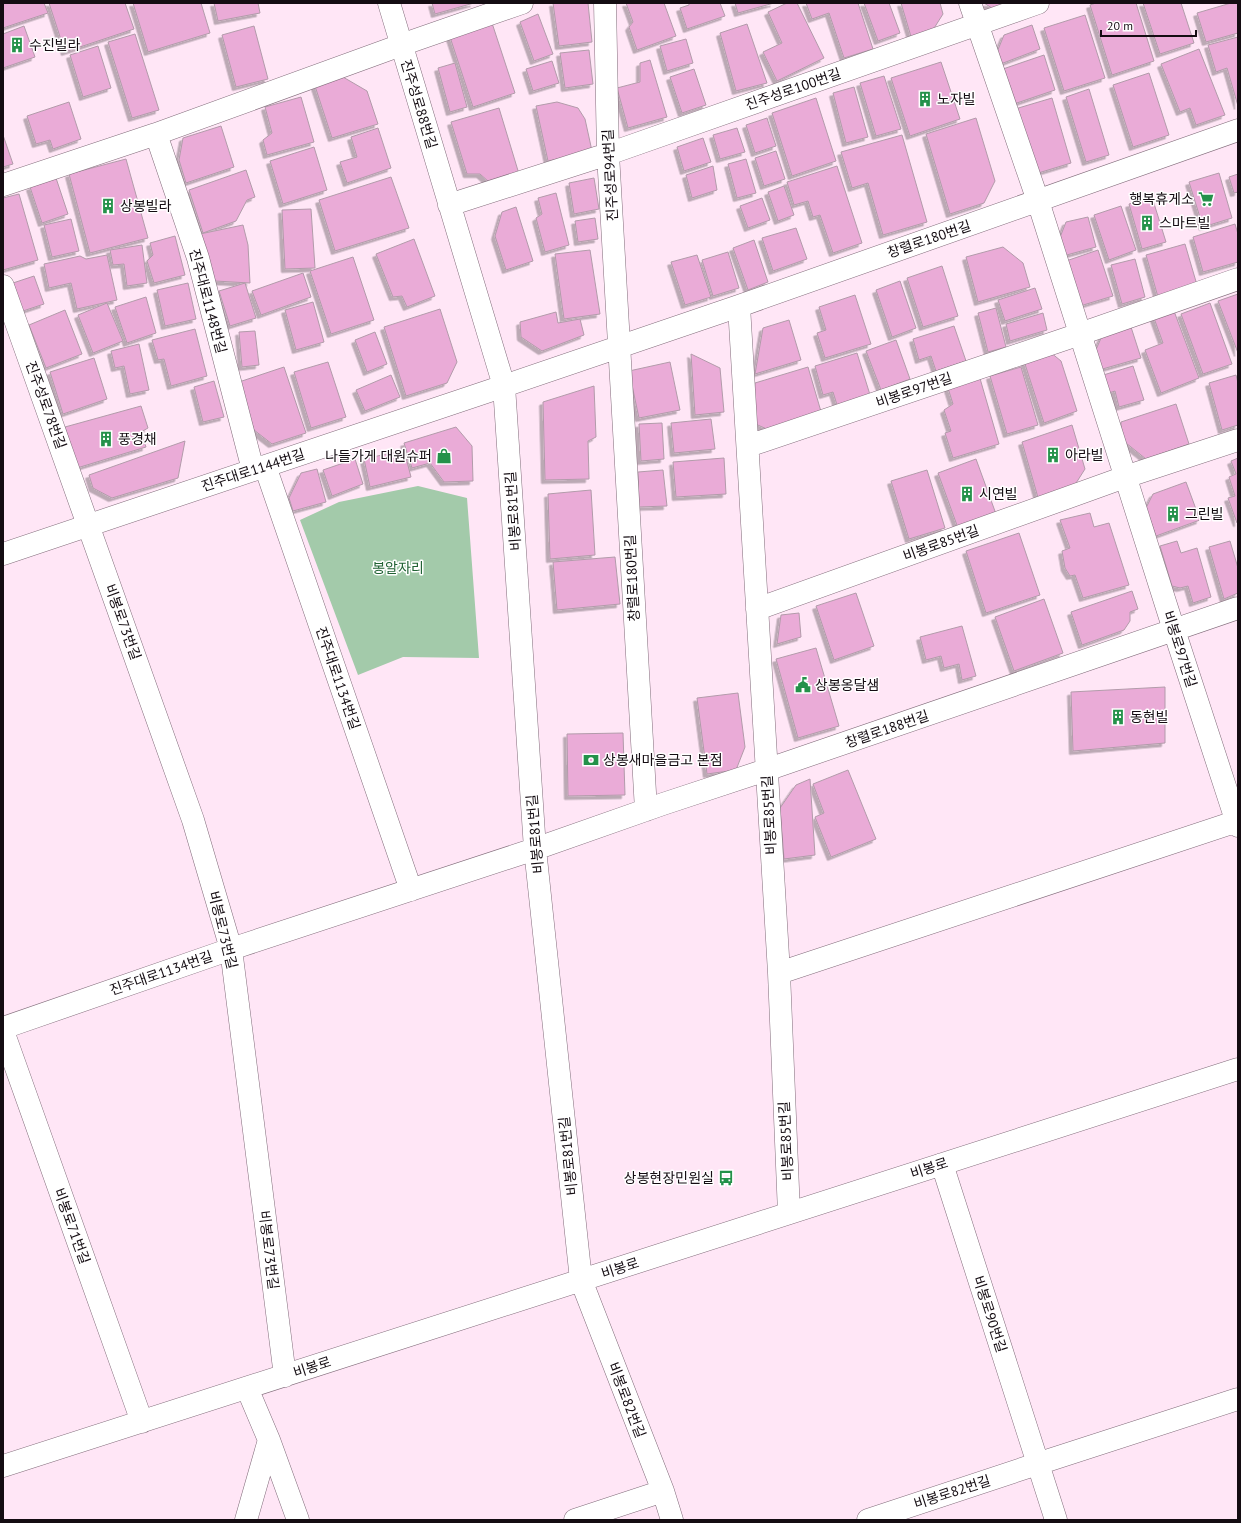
<svg xmlns="http://www.w3.org/2000/svg" width="1241" height="1523" viewBox="0 0 1241 1523" font-family="'PT Sans','Noto Sans KR',sans-serif">
	<style>
		.green { fill: #a3caaa }
		.building { fill: #eaabd7; stroke: #b29baa; filter: url(#shadow) }
		.lines { fill: none; stroke-linecap: round; stroke-linejoin: round }
		.minor-casing { stroke: #826d7b; stroke-width: 23 }
		.minor { stroke: #fff; stroke-width: 22 }
		.labels { text-anchor: middle; dominant-baseline: central; stroke-width: 3; stroke-linejoin: round; paint-order: stroke }
		.poi-label { font-size: 14px; fill: #140c12; stroke: #fff; text-anchor: start }
		.street-label { font-size: 14px; fill: #140c12; stroke: #fff }
		.park-label { font-size: 14px; fill: #216234; stroke: #fff }
	</style>
	<defs>
		<filter id="shadow"><feDropShadow dx="-3.5" dy="3.5" stdDeviation="0" flood-color="#0004"/></filter>
	</defs>
	<rect width="100%" height="100%" fill="#ffe6f6"/>
	<path class="green" d="M418,486l49,12 12,160 -76,-1 -45,18 -58,-155 39,-18z"/>
	<path class="building" d="M3,3h41l4,10 -45,15z
		M49,3h76l9,26 -69,23z
		M133,3h68l9,30 -62,19z
		M214,3h44l2,10 -42,8z
		M432,3h42l-39,11z
		M553,3h35l4,39 -33,4z
		M626,3h38l12,33 -39,14 -8,-23 4,-5z
		M689,3h31l5,13 -38,13 -7,-21 9,-3z
		M735,3h39l-36,10z
		M787,3h10l27,55 -47,23 -14,-29 19,-9 -14,-31z
		M806,3h52l15,46 -29,9 -15,-45 -17,6z
		M864,3h25l11,30 -22,8z
		M901,3h39l3,11 -12,19 -19,7z
		M984,3h37l-23,9z
		M1096,3h40l18,58 -42,14 -22,-70z
		M1143,3h38l13,40 -34,11z
		M1231,3h7v30l-32,9 -9,-29z
		M538,14l15,40 -19,7 -14,-39z
		M1085,15l20,63 -41,13 -20,-63z
		M492,23l23,70 -42,14 -23,-70z
		M747,24l20,59 -31,8 -16,-58z
		M1032,25l8,24 -42,16 -3,-8 9,-22z
		M24,26l11,31 -32,11v-34z
		M254,26l14,53 -32,8 -14,-52z
		M135,34l24,76 -27,8 -24,-76z
		M1238,37v69l-11,-38 -11,4 -8,-27z
		M686,39l7,24 -26,8 -7,-25z
		M98,46l13,42 -28,9 -13,-42z
		M1199,49l26,66 -29,10 -6,-17 -10,4 -19,-48z
		M589,50l4,34 -28,4 -5,-35z
		M1044,55l11,35 -44,15 -11,-35z
		M650,60l17,57 -39,11 -11,-40 23,-6v-19z
		M552,61l7,22 -26,8 -7,-22z
		M941,62l19,57 -50,17 -19,-58z
		M455,63l12,44 -17,5 -12,-44z
		M694,69l12,36 -24,8 -12,-36z
		M1149,73l20,62 -36,12 -20,-62z
		M884,76l17,53 -25,7 -16,-53z
		M343,77l24,14 11,33 -46,14 -17,-52z
		M854,87l14,50 -22,6 -13,-50z
		M1089,89l20,66 -23,7 -20,-65z
		M301,97l13,45 -47,13 -4,-15 9,-7 -7,-26z
		M816,98l20,63 -44,15 -20,-63z
		M1052,98l19,65 -36,11 -20,-65z
		M69,102l12,37 -28,10 -3,-9 -14,4 -9,-28z
		M557,102l21,6 7,11 7,32 -44,10 -12,-55z
		M499,108l20,66 -30,8 -9,-8h-13l-16,-52z
		M767,118l9,28 -21,7 -9,-28z
		M976,118l19,63 -11,22 -34,11 -24,-80z
		M221,126l13,41 -48,16 -7,-23 4,-22z
		M378,128l13,40 -44,15 -7,-21 17,-5 -6,-20z
		M737,128l8,24 -25,7 -7,-24z
		M3,135l10,29 -10,3z
		M902,135l25,87 -44,13 -15,-52 -16,5 -11,-36z
		M703,138l8,24 -27,9 -7,-24z
		M314,147l13,43 -44,14 -13,-43z
		M776,151l9,28 -21,7 -9,-28z
		M126,159l22,79 -58,15 -21,-79z
		M746,159l10,34 -19,5 -9,-34z
		M713,166l4,24 -25,8 -6,-23z
		M837,166l25,77 -29,10 -13,-38 -7,2 -5,-16 -14,4 -7,-23z
		M246,170l9,27 -8,3 -11,21 -33,12 -14,-43z
		M1219,173l13,45 -29,9 -14,-45z
		M1238,174v18l-4,1 -5,-16z
		M391,177l18,51 -74,23 -16,-51z
		M56,178l12,36 -26,9 -12,-36z
		M594,178l5,31 -25,5 -5,-31z
		M784,186l10,29 -16,6 -10,-29z
		M556,193l13,52 -24,7 -9,-34 6,-4 -4,-16z
		M19,194l19,66 -35,10v-72z
		M1152,197l14,45 -24,7 -13,-45z
		M762,198l8,22 -22,8 -8,-22z
		M1121,206l15,44 -27,10 -15,-45z
		M516,207l17,54 -27,9 -11,-34 7,-24z
		M311,209l4,59 -30,1 -3,-59z
		M1088,217l8,30 -33,9 -4,-16 7,-18z
		M595,218l3,21 -20,3 -3,-21z
		M71,219l8,32 -27,6 -8,-32z
		M1235,224l3,10v28l-35,10 -10,-35z
		M243,225l5,20 2,38 -35,-2 -15,-47z
		M796,228l11,31 -34,12 -11,-33z
		M175,236l10,39 -31,8 -7,-22 6,-6 -3,-12z
		M414,239l21,57 -28,11 -5,-11 -9,1 -17,-43z
		M754,240l14,42 -20,8 -15,-42z
		M1185,244l12,41 -39,12 -12,-42z
		M142,245l5,38 -20,3 -3,-22 -11,1 -3,-15z
		M1003,247l20,16 7,24 -52,15 -12,-45z
		M590,250l10,64 -36,5 -9,-65z
		M1098,250l15,46 -33,10 -14,-45z
		M728,252l11,36 -26,8 -11,-36z
		M107,255l10,45 -40,9 -6,-26 -22,5 -5,-24 36,-8 6,3z
		M697,255l14,42 -26,8 -14,-43z
		M353,257l21,63 -43,14 -21,-63z
		M1135,259l10,38 -23,7 -11,-39z
		M942,266l16,50 -35,11 -16,-49z
		M303,273l8,24 -50,18 -9,-24z
		M34,276l10,28 -21,7 -10,-28z
		M900,281l16,47 -24,9 -16,-47z
		M188,283l8,36 -31,7 -8,-36z
		M245,283l11,35 -26,8 -11,-35z
		M1035,288l7,21 -37,12 -7,-21z
		M1238,294v59l-20,-52z
		M855,295l16,49 -46,14 -8,-25 9,-3 -7,-23z
		M146,297l10,36 -29,10 -12,-36z
		M313,302l11,40 -28,8 -11,-40z
		M107,303l16,38 -30,12 -15,-38z
		M1210,303l22,61 -29,10 -22,-60z
		M996,308l10,39 -18,5 -10,-39z
		M440,309l17,53 -10,21 -41,13 -22,-69z
		M65,310l17,44 -36,14 -17,-43z
		M1174,311l25,67 -38,15 -16,-43 18,-7 -9,-25z
		M556,312l2,11 22,-4 4,16 -42,16 -21,-14 -1,-15z
		M1043,313l4,17 -37,11 -4,-17z
		M789,320l12,40 -46,14 8,-46z
		M954,326l12,35 -30,10 -5,-15 -12,4 -6,-21z
		M1131,327l10,31 -42,12 -5,-16 8,-18z
		M195,329l12,47 -36,10 -7,-27 -6,1 -6,-20z
		M255,331l4,34 -17,2 -3,-35z
		M375,332l12,32 -20,8 -12,-32z
		M896,340l14,39 -29,11 -15,-39z
		M139,344l10,46 -19,4 -6,-28 -9,2 -4,-17z
		M1050,352l11,9 16,50 -33,12 -20,-62z
		M857,353l14,45 -33,10 -5,-16 -10,3 -8,-29z
		M691,354l29,14 4,44 -29,3z
		M94,358l13,41 -44,15 -13,-42z
		M328,362l18,55 -35,11 -17,-56z
		M670,362l10,48 -41,8 -10,-47z
		M1133,366l11,34 -25,7 -4,-16 -9,3 -6,-18z
		M284,367l22,66 -34,11 -18,-14 -15,-48z
		M808,367l14,48 -53,15 -18,-8 4,-39z
		M1021,367l17,58 -31,9 -17,-58z
		M391,375l9,22 -35,14 -9,-21z
		M979,375l20,69 -46,14 -8,-25 6,-2 -7,-21 9,-6 -6,-19z
		M1236,375l2,8v42l-16,5 -13,-47z
		M214,381l10,36 -21,5 -9,-35z
		M594,386l2,51 -8,4 1,38 -44,1 -2,-78z
		M1176,404l13,40 -43,15 -25,-20v-17z
		M141,406l7,22 -7,4 5,15 -69,21 -12,-41z
		M711,419l4,30 -41,4 -3,-30z
		M662,423l2,36 -23,2 -2,-37z
		M1072,425l13,44 -14,22 -32,10 -17,-59z
		M456,427l16,19 1,35 -29,1 -14,-19 -18,5 -8,-25z
		M185,441l-7,37 -66,20 -19,-10 -4,-13z
		M404,450l7,27 -41,10 -6,-28z
		M724,458l2,36 -50,3 -3,-35z
		M1238,458v65h-1l-9,-25 7,-2 -6,-19 7,-3 -5,-13z
		M355,459l8,25 -31,12 -9,-26z
		M976,459l20,55 -38,14 -20,-55z
		M317,469l9,33 -33,9 -4,-13 12,-25z
		M663,470l4,36 -28,1 -1,-35z
		M927,470l18,58 -36,11 -18,-58z
		M1186,482l14,38 -44,16 -10,-28 7,-14z
		M591,490l4,65 -45,4 -2,-65z
		M1090,513l4,14 15,-4 20,62 -46,13 -8,-23 -5,1 -5,-8 -3,-17 8,-3 -10,-28z
		M1019,533l21,62 -54,18 -20,-62z
		M1177,541l4,12 16,-5 14,49 -18,6 -5,-17 -8,2 -8,-2 -12,-40z
		M1230,541l8,27v25l-14,6 -15,-52z
		M615,557l5,47 -63,6 -4,-48z
		M1132,591l6,18 -8,3v9l-6,9 -42,15 -11,-33z
		M856,593l18,53 -40,14 -18,-54z
		M1044,599l19,54 -49,18 -19,-54z
		M799,613l2,24 -24,7 4,-29z
		M962,626l14,50 -14,4 -3,-16 -15,4 -3,-12 -15,4 -6,-23z
		M816,648l23,78 -41,12 -22,-79z
		M1165,687v56l-92,8 -2,-59z
		M738,693l7,54 -9,23 -29,4 -10,-76z
		M623,733l2,62 -57,1 -1,-62z
		M848,770l28,69 -45,18 -16,-40 9,-4 -11,-29z
		M810,779l5,76 -31,4 -4,-51 16,-23z"/>
	<g class="lines">
		<defs>
			<path id="minor" d="M389,3l115,383 31,463 46,431 82,211 9,29
				M605,3l3,151 38,656
				M970,3l68,198 136,429 64,196
				M156,134l42,124 55,212
				M3,185l153,-51 245,-89 121,-42
				M449,205l159,-51 430,-151
				M3,286l190,534 38,129 54,427
				M739,306l40,667 10,240
				M748,446l332,-112 158,-55
				M265,466l146,424
				M3,554l501,-168 235,-80 499,-176
				M757,609l368,-132 113,-37
				M779,973l459,-152
				M3,1028l228,-79 304,-100 128,-45 103,-34 472,-162
				M3,1031l139,391
				M942,1164l114,356
				M247,1388l22,52 29,80
				M3,1466l1235,-397
				M246,1520l23,-80
				M575,1520l88,-29
				M868,1520l169,-56 201,-65"/>
		</defs>
		<use href="#minor" class="minor-casing"/>
		<use href="#minor" class="minor"/>
	</g>
	<defs>
		<symbol id="building-bare" viewBox="-9 -9 18 18"><path d="M-4-6H4V6H1V3H-1V6H-4ZM-2.5-4.3h1.7v1.8h-1.7ZM.8-4.3h1.7v1.8H.8ZM-2.5-1h1.7V.8h-1.7ZM.8-1h1.7V.8H.8Z" fill="#24914a" stroke="#fff" stroke-width="2.5" paint-order="stroke"/></symbol>
		<symbol id="supermarket-bare" viewBox="-9 -9 18 18"><path d="M-6-5.5h2.5l.6 2H6L4.5 2H-2.5L-4.4-4H-6ZM-1.5 3.2a1.3 1.3 0 1 0 .1 0ZM3 3.2a1.3 1.3 0 1 0 .1 0Z" fill="#24914a" stroke="#fff" stroke-width="2.5" paint-order="stroke"/></symbol>
		<symbol id="shop-bare" viewBox="-9 -9 18 18"><path d="M-5-2.5h2.3a2.7 3.5 0 0 1 5.4 0H5L5.5 6h-11ZM-1.5-2.5h3a1.5 2.3 0 0 0-3 0Z" fill="#24914a" stroke="#fff" stroke-width="2.5" paint-order="stroke"/></symbol>
		<symbol id="civic-bare" viewBox="-9 -9 18 18"><path d="M-.6-6.5H3V-4.5H.6V-3L4-1V1h2V6H-6V1h2V-1L-.6-3ZM-1.2 2.5V6h2.4V2.5Z" fill="#24914a" stroke="#fff" stroke-width="2.5" paint-order="stroke"/></symbol>
		<symbol id="bank-bare" viewBox="-9 -9 18 18"><path d="M-6-4H6V4H-6ZM0-2.3a2.3 2.3 0 1 0 0 4.6a2.3 2.3 0 1 0 0-4.6Z" fill="#24914a" stroke="#fff" stroke-width="2.5" paint-order="stroke"/></symbol>
		<symbol id="bus-bare" viewBox="-9 -9 18 18"><path d="M-5-6H5V4H4V6H2V4H-2V6H-4V4H-5ZM-3.5-4V0h7V-4ZM-3.5 1.2v1.5H-2V1.2ZM2 1.2v1.5H3.5V1.2Z" fill="#24914a" stroke="#fff" stroke-width="2.5" paint-order="stroke"/></symbol>
	</defs>
	<g fill-rule="evenodd">
		<use href="#building-bare" x="6" y="34" width="22" height="22"/>
		<use href="#building-bare" x="914" y="88" width="22" height="22"/>
		<use href="#supermarket-bare" x="1195" y="188" width="22" height="22"/>
		<use href="#building-bare" x="97" y="195" width="22" height="22"/>
		<use href="#building-bare" x="1136" y="212" width="22" height="22"/>
		<use href="#building-bare" x="95" y="428" width="22" height="22"/>
		<use href="#building-bare" x="1042" y="444" width="22" height="22"/>
		<use href="#shop-bare" x="433" y="445" width="22" height="22"/>
		<use href="#building-bare" x="956" y="483" width="22" height="22"/>
		<use href="#building-bare" x="1162" y="503" width="22" height="22"/>
		<use href="#civic-bare" x="792" y="674" width="22" height="22"/>
		<use href="#building-bare" x="1107" y="706" width="22" height="22"/>
		<use href="#bank-bare" x="580" y="749" width="22" height="22"/>
		<use href="#bus-bare" x="715" y="1167" width="22" height="22"/>
	</g>
	<g class="labels">
		<g class="poi-label">
			<text x="29" y="45">수진빌라</text>
			<text x="937" y="99">노자빌</text>
			<text x="1194" y="199" text-anchor="end">행복휴게소</text>
			<text x="120" y="206">상봉빌라</text>
			<text x="1159" y="223">스마트빌</text>
			<text x="118" y="439">풍경채</text>
			<text x="1065" y="455">아라빌</text>
			<text x="432" y="456" text-anchor="end">나들가게 대원슈퍼</text>
			<text x="979" y="494">시연빌</text>
			<text x="1185" y="514">그린빌</text>
			<text x="815" y="685">상봉옹달샘</text>
			<text x="1130" y="717">동현빌</text>
			<text x="603" y="760">상봉새마을금고 본점</text>
			<text x="714" y="1178" text-anchor="end">상봉현장민원실</text>
		</g>
		<g class="street-label">
			<text transform="translate(793 89) rotate(-19)">진주성로100번길</text>
			<text transform="translate(419 104) rotate(73)">진주성로88번길</text>
			<text transform="translate(610 175) rotate(-93)">진주성로94번길</text>
			<text transform="translate(929 239) rotate(-19)">창렬로180번길</text>
			<text transform="translate(208 301) rotate(75)">진주대로1148번길</text>
			<text transform="translate(914 390) rotate(-19)">비봉로97번길</text>
			<text transform="translate(46 405) rotate(70)">진주성로78번길</text>
			<text transform="translate(253 470) rotate(-18)">진주대로1144번길</text>
			<text transform="translate(513 511) rotate(-94)">비봉로81번길</text>
			<text transform="translate(941 543) rotate(-20)">비봉로85번길</text>
			<text transform="translate(632 578) rotate(-93)">창렬로180번길</text>
			<text transform="translate(123 622) rotate(70)">비봉로73번길</text>
			<text transform="translate(1180 649) rotate(72)">비봉로97번길</text>
			<text transform="translate(338 678) rotate(71)">진주대로1134번길</text>
			<text transform="translate(887 729) rotate(-19)">창렬로188번길</text>
			<text transform="translate(769 815) rotate(-93)">비봉로85번길</text>
			<text transform="translate(535 834) rotate(-95)">비봉로81번길</text>
			<text transform="translate(223 930) rotate(76)">비봉로73번길</text>
			<text transform="translate(161 973) rotate(-19)">진주대로1134번길</text>
			<text transform="translate(786 1141) rotate(-93)">비봉로85번길</text>
			<text transform="translate(568 1156) rotate(-96)">비봉로81번길</text>
			<text transform="translate(929 1168) rotate(-18)">비봉로</text>
			<text transform="translate(72 1226) rotate(70)">비봉로71번길</text>
			<text transform="translate(269 1250) rotate(83)">비봉로73번길</text>
			<text transform="translate(620 1268) rotate(-18)">비봉로</text>
			<text transform="translate(990 1314) rotate(72)">비봉로90번길</text>
			<text transform="translate(312 1367) rotate(-18)">비봉로</text>
			<text transform="translate(627 1400) rotate(69)">비봉로82번길</text>
			<text transform="translate(952 1492) rotate(-18)">비봉로82번길</text>
		</g>
		<g class="park-label">
			<text x="398" y="568">봉알자리</text>
		</g>
	</g>
	<rect width="1241" height="1523" fill="none" stroke="#140c12" stroke-width="8"/>
	<path d="M1101 30v6h95v-6" fill="none" stroke="#140c12" stroke-width="2"/>
	<text x="1107" y="30" font-size="12" fill="#140c12" stroke="#ffffff" stroke-width="3" paint-order="stroke">20 m</text>
</svg>
